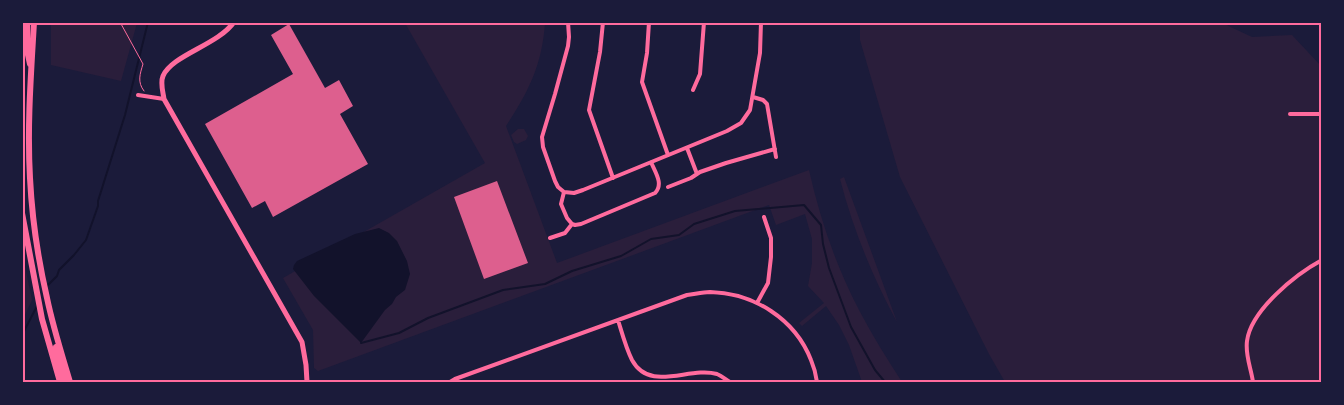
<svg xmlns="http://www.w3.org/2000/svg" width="1344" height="405" viewBox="0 0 1344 405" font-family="'Fira Sans',sans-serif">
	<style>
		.green { fill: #2a1e3b }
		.water { fill: #12122b }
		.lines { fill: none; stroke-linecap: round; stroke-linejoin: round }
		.stream { stroke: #12122b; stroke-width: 2 }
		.building { fill: #dd5f8e }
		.path { stroke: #ff6b9d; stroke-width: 1 }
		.minor { stroke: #ff6b9d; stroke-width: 4 }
		.tertiary { stroke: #ff6b9d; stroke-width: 5 }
		.trunk { stroke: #ff6b9d; stroke-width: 6 }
		.neatline { fill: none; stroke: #ff6b9d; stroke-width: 2 }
	</style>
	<rect width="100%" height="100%" fill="#1b1b3a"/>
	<path class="green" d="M1220,22l32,15 40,-2 29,31v316h-316l-16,-28 -89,-177 -40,-137v-17z
		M51,23h86l-16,58 -70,-16z
		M405,23h140c-3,42 -16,68 -39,103l51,137 252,-93c11,49 27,96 50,140 13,25 28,49 43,72h-40l-13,-37 -10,-20 -13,-19 -24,20 -3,-3 25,-20 -16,-17 4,-23v-24l-7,-25 -29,11 -7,-20 -451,166 -4,-3 -1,-38 -30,-52 202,-115z
		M518,129h6l4,7 -2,4 -9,4 -3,-2 -3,-7z
		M844,177l53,145c-25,-46 -44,-93 -57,-143z
		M23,257l9,43 -9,19h-1z"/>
	<path class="water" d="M379,228l10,5 8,8 10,20 3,13 -5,16 -9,7 -4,7 -7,6 -24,33 -47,-47 -21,-27 1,-4 3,-4 58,-27z"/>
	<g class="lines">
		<path class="stream" d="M47,286l10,-10 2,-6 15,-15 12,-15 12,-34v-5l27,-86 23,-93
			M22,335l15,-29
			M361,343l38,-10 29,-15 75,-28 42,-6 27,-13 49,-15 30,-17 28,-4 15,-11 41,-13 69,-6 17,20 2,19 6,24 22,59 24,43 10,12"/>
	</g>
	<path class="building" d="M289,24l36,64 14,-8 14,26 -13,8 28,50 -95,53 -8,-16 -13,7 -47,-84 88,-50 -22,-39z
		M497,181l31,82 -44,16 -30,-82z"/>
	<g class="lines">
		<path class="path" d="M120,22l23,42c-3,10 -6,18 1,27"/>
		<path class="minor" d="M603,22l-3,30 -11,58 24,68
			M649,22l-2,31 -5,29 26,73
			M693,90l7,-16 4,-52
			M138,95l26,4
			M753,97l10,3 4,4 9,53
			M1290,114h32
			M687,148l10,26
			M668,187l23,-9 9,-6 26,-9 49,-14
			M564,192l10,1 9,-3 144,-59 14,-8 9,-13 10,-57 1,-31
			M564,192l-6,-5 -3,-6 -12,-34 -1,-10 13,-43 13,-48 1,-9 -1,-15
			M564,192l-3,12 6,14 5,6 3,1 6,-1 74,-31c9,-9 0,-21 -4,-31
			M550,238l15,-5 7,-9
			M757,303l11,-20 3,-26v-19l-7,-21
			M618,320c4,13 8,28 14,40 18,33 57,6 85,14 5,2 9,6 13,8
			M450,382l5,-3 232,-84c8,-1 16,-3 23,-3 44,1 85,27 101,68 3,7 5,15 6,22
			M1253,382c-2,-14 -8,-27 -6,-41 4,-31 49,-67 75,-81"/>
		<path class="tertiary" d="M234,22c-16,23 -62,33 -71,54 -3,7 0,16 1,23l138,243 4,23 1,17"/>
		<path class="trunk" d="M27,22v28l3,14
			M34,22c-3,52 -7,104 -4,156 2,40 8,81 17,120 6,29 15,57 23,84
			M22,213l20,106 18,63
			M56,347l9,35"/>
	</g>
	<rect width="1344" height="405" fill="none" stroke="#1b1b3a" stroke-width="48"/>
	<rect x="24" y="24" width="1296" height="357" class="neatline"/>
</svg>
